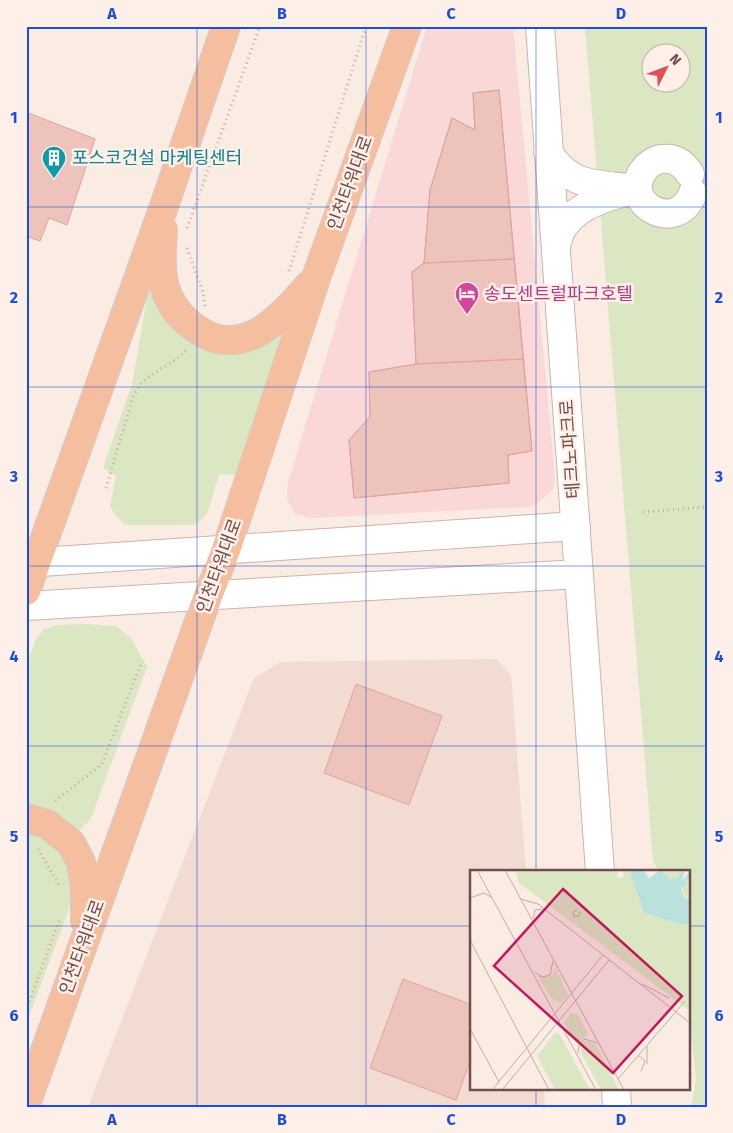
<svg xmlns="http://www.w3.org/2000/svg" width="733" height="1133" viewBox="0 0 733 1133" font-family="'Fira Sans','Noto Sans KR',sans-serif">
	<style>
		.residential { fill: #f1dbd2 }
		.commercial { fill: #fad8d7 }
		.green { fill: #dbe7c3; fill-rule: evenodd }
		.building { fill: #eec3bc; stroke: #dfa59e }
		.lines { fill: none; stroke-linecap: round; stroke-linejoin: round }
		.minor-casing { stroke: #cdb3ad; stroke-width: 30 }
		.major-casing { stroke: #d4cac9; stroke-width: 30 }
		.path { stroke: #d2a6a0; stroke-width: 3; stroke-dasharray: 1 4; stroke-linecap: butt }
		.minor { stroke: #fff; stroke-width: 28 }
		.major { stroke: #f5be9f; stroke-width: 28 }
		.grid { fill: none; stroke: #1d4ed8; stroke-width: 1; stroke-opacity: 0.55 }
		.labels { text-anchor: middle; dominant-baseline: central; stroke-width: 5; stroke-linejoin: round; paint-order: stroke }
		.culture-label { font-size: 18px; fill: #0d838f; stroke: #fef0e9; text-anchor: start }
		.street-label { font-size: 18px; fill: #704e4b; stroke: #fef0e9 }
		.hotel-label { font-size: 18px; fill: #b23c85; stroke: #fef0e9; text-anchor: start }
		.inset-road { fill: none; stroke: #c3aca6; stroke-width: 1 }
		.view { fill: #c2185b; fill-opacity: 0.15; stroke: #c2185b; stroke-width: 2.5 }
		.inset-edge { fill: none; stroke: #704e4b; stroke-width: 2.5 }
		.neatline { fill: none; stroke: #1d4ed8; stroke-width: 2 }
		.grid-label { font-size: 16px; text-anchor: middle; font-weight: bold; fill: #1d4ed8 }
	</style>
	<rect width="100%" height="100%" fill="#faebe3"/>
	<path class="residential" d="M497,659l14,16 15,197h-54v217h72l1,18h-457l166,-429 27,-16z"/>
	<path class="commercial" d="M427,26h86l42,451 -2,12 -17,16 -10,2 -215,11 -16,-4 -8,-15 1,-17z"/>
	<path class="green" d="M585,26h122v1081h-16l5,-27 -7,-71v-137h-31l-5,-12zM650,52h30v30h-30z
		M151,274l39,66 101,-20 -53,151 -4,4 -14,-1c-9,17 -7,44 -27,51h-67l-10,-9 -6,-10 6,-30 -12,-7v-4l28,-81z
		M86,624l30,2 15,12 16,29 -49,132c-5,15 -7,24 -21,32l-51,-23v-142l10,-27 7,-9 14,-5z
		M26,829l21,9 22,24 2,24 -2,24 -43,114z"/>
	<path class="building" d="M499,90l33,361 -24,4 1,28 -155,15 -5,-58 21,-23 -1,-45 47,-8 -4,-92 12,-9 6,-73 22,-72 23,12 -2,-37z
		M499,90l15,169 -90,4 6,-73 22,-72 23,12 -2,-37z
		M26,112l69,27 -28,86 -18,-7 -9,23 -14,-5z
		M707,173v19l-18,1 -2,-18z
		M514,259l9,100 -107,5 -4,-92 12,-9z
		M523,359l9,92 -24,4 1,28 -155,15 -5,-58 21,-23 -1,-45 47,-8z
		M356,684l86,32 -33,89 -85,-32z
		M403,979l69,26v51l-16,44 -86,-32z"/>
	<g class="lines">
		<defs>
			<path id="minor" d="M540,26l60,846
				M548,152c21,33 43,32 79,36
				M690,174c-6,-10 -15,-17 -28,-15 -8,1 -15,6 -19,12 -23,32 34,65 50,22
				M556,246c2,-6 3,-13 7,-19 16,-24 49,-32 75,-38
				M26,563l550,-37
				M26,606l553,-32
				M616,1089l1,18"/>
			<path id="major" d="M163,230c-1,18 -3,37 1,54 4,17 13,30 27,41 48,38 87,-3 118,-40
				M26,591l137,-382 63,-183
				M26,818l21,6 24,19 10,19 4,24v35
				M26,1104l182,-508 18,-46 91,-275 90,-249"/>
		</defs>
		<use href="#minor" class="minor-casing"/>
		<use href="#major" class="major-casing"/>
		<path class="path" d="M187,228l73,-202
			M187,248l16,44 2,14
			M289,271l77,-245
			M106,488l27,-91c3,-6 6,-12 11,-16 13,-12 30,-17 42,-31
			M643,512l64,-5
			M55,801l47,-37 40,-103
			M38,849l21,36
			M26,1011l34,-93"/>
		<use href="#minor" class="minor"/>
		<use href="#major" class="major"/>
	</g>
	<path class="grid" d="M197,26v1081M366,26v1081M536,26v846M26,207h681M26,387h681M26,566h681M26,746h681M26,926h446M689,926h18M536,1089v18"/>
	<defs>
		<symbol id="building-pin" viewBox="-11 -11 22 30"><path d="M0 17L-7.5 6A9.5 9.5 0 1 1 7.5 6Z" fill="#0f9aa8" stroke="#fef0e9"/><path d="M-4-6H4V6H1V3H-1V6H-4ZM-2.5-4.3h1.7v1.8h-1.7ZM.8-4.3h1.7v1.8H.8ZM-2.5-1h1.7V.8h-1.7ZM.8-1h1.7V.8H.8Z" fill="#fff"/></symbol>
		<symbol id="hotel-pin" viewBox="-11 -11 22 30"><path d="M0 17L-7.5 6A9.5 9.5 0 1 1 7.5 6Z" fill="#d1479c" stroke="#fef0e9"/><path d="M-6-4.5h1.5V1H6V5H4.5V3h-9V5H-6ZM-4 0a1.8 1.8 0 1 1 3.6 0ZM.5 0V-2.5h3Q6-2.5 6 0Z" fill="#fff"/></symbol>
	</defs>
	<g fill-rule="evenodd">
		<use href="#building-pin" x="40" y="144" width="28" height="38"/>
		<use href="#hotel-pin" x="453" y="280" width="28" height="38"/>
	</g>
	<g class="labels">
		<g class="culture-label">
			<text x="72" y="158">포스코건설 마케팅센터</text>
		</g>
		<g class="street-label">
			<text transform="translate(350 183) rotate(-70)">인천타워대로</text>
			<text transform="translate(570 449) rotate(-94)">테크노파크로</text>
			<text transform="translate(219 566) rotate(-70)">인천타워대로</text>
			<text transform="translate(82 947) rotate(-70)">인천타워대로</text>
		</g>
		<g class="hotel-label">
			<text x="484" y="294">송도센트럴파크호텔</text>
		</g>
	</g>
	<g transform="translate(470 870)">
		<rect width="220" height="220" fill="#faebe3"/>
		<path d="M45,0h103l-1,8h6l1,-8h5l15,43 34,11h12v87l-171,-128zM190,0h22l-7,9 -7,-1zM216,9h4v21l-8,-7zM85,96l13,29 -7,8 -9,-4 -15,-23h15zM101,143l7,1 10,20 -11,10 -13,-21zM85,163h4l31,57h-35l-18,-34zM116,170l10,5 23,45h-18l-20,-37 -1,-7z" fill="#dbe7c3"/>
		<path d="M159,0h14l6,8 11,-8 10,9 7,-1 5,-8h3l-3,12 8,-12v9h-4l1,3 -6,8 3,7 6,3v24h-12l-34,-11z" fill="#b9e2dd"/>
		<path class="inset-road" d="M7,0l119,220M35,0l119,220M0,28l14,-5 7,4M51,29l17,5 152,119M107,40l-4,2 1,5 5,-1 1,-4M63,49l2,-9 7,-1M0,70l79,150M65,102l7,5 8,-2 3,-14M172,114l27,14M0,159l29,53M108,183l1,-9 6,-5 12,4M169,186l6,5 -4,10M177,194v-18M148,209l67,-78M22,220l111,-135M32,220l107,-130"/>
		<path class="view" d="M93,19l119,107 -69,77 -119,-107z"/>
		<rect width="220" height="220" class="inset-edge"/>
	</g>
	<rect width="733" height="1133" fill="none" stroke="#fef0e9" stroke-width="55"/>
	<g transform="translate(666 68) rotate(48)"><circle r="24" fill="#fef0e9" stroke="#c5afaa"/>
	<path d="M0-4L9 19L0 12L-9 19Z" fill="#dd5057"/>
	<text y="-8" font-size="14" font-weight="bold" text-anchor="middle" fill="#704e4b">N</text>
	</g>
	<rect x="28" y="28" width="678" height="1078" class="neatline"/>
	<g class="grid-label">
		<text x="112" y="19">A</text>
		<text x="282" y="19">B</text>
		<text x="451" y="19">C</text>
		<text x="621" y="19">D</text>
		<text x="14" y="123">1</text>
		<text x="719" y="123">1</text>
		<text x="14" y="303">2</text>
		<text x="719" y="303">2</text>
		<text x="14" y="482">3</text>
		<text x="719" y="482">3</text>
		<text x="14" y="662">4</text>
		<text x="719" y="662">4</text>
		<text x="14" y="842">5</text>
		<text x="719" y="842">5</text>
		<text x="14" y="1021">6</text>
		<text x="719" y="1021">6</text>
		<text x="112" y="1125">A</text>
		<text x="282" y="1125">B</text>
		<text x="451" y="1125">C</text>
		<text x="621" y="1125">D</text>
	</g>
</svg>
